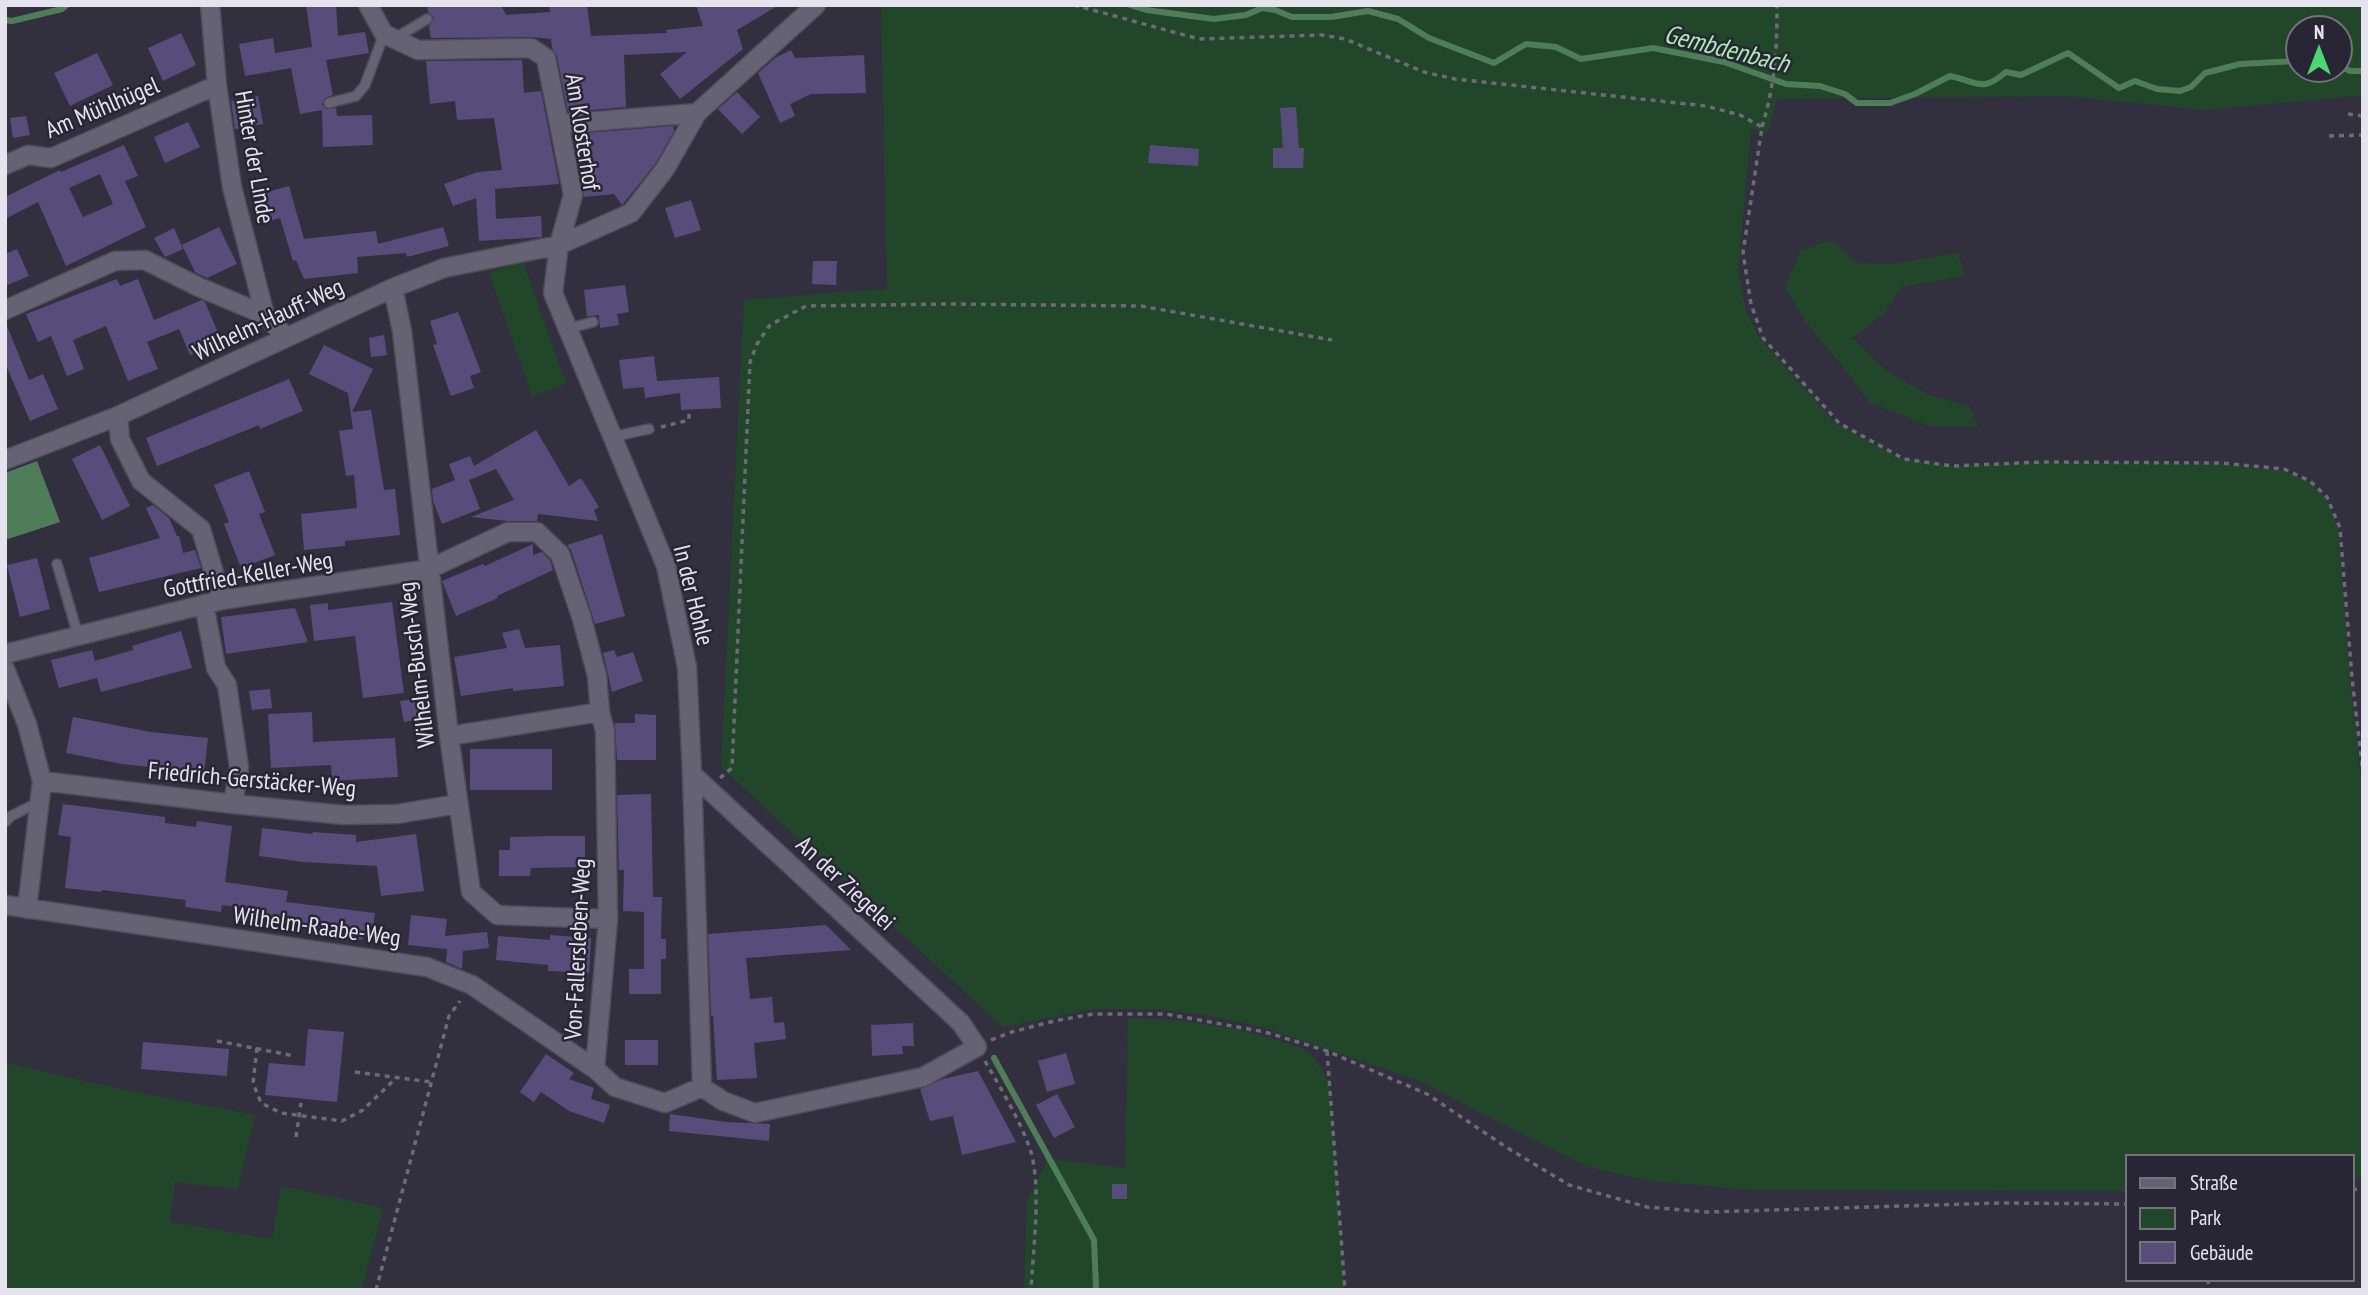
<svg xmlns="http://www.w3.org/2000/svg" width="2368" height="1295" viewBox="0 0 2368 1295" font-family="'PT Sans Narrow',sans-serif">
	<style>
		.green { fill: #22462a; fill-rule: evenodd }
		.water { fill: #507d59 }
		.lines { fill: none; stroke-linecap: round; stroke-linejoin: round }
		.stream { stroke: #507d59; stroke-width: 6 }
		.building { fill: #574d7b; fill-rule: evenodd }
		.lane-casing { stroke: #4f4c5a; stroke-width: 12 }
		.street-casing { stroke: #4f4c5a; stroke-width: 21 }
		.path { stroke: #6d6b78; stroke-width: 3.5; stroke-dasharray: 5 5; stroke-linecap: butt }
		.lane { stroke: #656273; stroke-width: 9 }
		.street { stroke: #656273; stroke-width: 18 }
		.labels { text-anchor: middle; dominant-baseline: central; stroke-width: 5; stroke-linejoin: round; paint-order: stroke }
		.street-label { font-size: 24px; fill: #e5e4ee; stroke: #282635 }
		.water-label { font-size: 26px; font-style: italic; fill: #a7ecb3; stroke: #282635 }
	</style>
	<rect width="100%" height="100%" fill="#32303f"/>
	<path class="green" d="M881,5h1482v93l-9,-2 -149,14 -137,-14 -291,3 -9,33 -17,-3 -13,142 8,40 14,28 75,84 65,35 51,8 90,-4 180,2 62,7 27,11 16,16 12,31 12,151 13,118v379l-11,1v-21h-224v34l-371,-1 -105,-9 -65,-14 -170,-87 -151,-52 -60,-13 -39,-5 -39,-1h-35l-90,18 -282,-260 23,-467 143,-11zM2298,28h42v42h-42z
		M1832,240l24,23 36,1 66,-11 7,23 -64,11 -16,26 -33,25 37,35 40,22 40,11 9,20h-49l-60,-24 -24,-33 -38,-45 -22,-37 15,-36z
		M523,261l43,123 -34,12 -43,-123z
		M1128,1018c50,1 103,7 151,23 8,3 18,4 26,9 12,7 18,23 25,35l15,205h-321l3,-90 21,-41 77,9z
		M5,1063l120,27 130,25 -17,74 -63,-7 -5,40 102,17 9,-53 102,22 -21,82h-357z"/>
	<path class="water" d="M37,461l23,61 -55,18v-67z"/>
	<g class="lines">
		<path class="stream" d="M1130,5l16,5 68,9 32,-4 16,-7 13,2 17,7h39l37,-6 30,8 31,19 65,25 32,-19 30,3 25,12 72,-11 71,14 62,22 34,2 25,8 12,9h33l25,-9 35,-18c29,6 31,17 56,-4l15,3 47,-22 51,35 16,-7 22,8 23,2 11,-4 14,-14 35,-9 58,-3
			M5,20l7,1 50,-12 5,-4
			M2340,66l10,5h13
			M994,1058l100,182 2,47"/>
	</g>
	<path class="building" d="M306,5h30l2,31 27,-4 4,21 -43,7 7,35 -8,3 -3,6 4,5 10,-1 1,8 35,-1 1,30 -50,2 -1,-37 -22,4 -9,-46 -46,8 -6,-32 34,-6 2,15 37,-6z
		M427,5h74l5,10 44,-3 -1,-7h38l4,31 76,-3 -1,-3 37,-4 -7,-21h83l-42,25 6,19 -63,50 -20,-25 27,-22 -63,3 2,52 -58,5 -11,-56 -5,-8 -1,-9 -20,-2 -100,1 -2,-12 5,-8 -6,-6z
		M181,33l15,32 -33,16 -15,-33z
		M791,50l4,8 69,-3 2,38 -55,1 -21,10 5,12 -15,7 -22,-50 17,-15z
		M97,53l16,32 -43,21 -16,-33z
		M522,60l2,33 17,-2 18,93 -64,5 1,30 45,-3 1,21 -63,4 -3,-43 -23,8 -9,-22 34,-12 24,-2 -8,-52 -37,2 -2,-19 -25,3 -4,-43z
		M737,92l23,25 -18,17 -24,-25z
		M258,96l5,28 -28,5 -4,-28z
		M1296,107l3,41h5l-1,20h-30v-20h10l-3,-40z
		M26,116l4,19 -17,3 -3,-20z
		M188,122l12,25 -35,16 -11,-26z
		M673,126l1,5 -18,32 -34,42 -8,-11 -30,3 -11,-63z
		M124,145l14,31 -13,5 21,46 -80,39 -28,-64 -33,17v-22l55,-27 1,2zM100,174l13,30 -30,13 -14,-29z
		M1150,145l49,4 -1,17 -50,-3z
		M289,186l15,53 72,-8 2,13 65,-17 6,19 -42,11 -1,-4 -49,4 1,16 -54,6 -8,-19 -3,1 -13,-43 -20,6 -7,-28z
		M691,200l10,30 -26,8 -10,-30z
		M219,227l18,37 -30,14 -12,-6 -13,-27z
		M174,228l9,21 -18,8 -11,-19z
		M17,249l12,27 -24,10v-32z
		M813,261h24l-1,24 -24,-1z
		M117,279l3,7 18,-7 16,41 48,-20 3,2 17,40 -32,13 -11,-26 -32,13 11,27 -30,12 -22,-55 -33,14 11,29 -17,7 -16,-40 -13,6 -12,-28z
		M625,285l4,27 -12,2 2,11 -19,3 -1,-13 -12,1 -3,-26z
		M458,312l23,60 -11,4 4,12 -23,8 -18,-51 4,-1 -7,-23z
		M5,321l24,59 14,-6 15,35 -28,12 -25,-58z
		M384,335l3,20 -16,2 -2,-19z
		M324,345l49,24 -21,43 19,-2 13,80 11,-1 5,46 -55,6v5l-41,4 -3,-36 56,-6 -3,-33 -8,1 -7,-45 14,-2 -5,-36 -39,-19z
		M654,356l3,25 62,-4 2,31 -40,2 -1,-17 -35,5 -1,-11 -21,2 -4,-29z
		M289,379l14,32 -43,18 -1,-4 -102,41 -11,-28z
		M536,430l33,56 12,-8 18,29 -5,3 4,11 -60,-7 -1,7h-30l-36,-4 43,-17 -18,-31 -27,11 11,29 -38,15 -9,-23 -1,-12 23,-9 -6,-16 21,-8 4,10z
		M100,445l30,61 -28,14 -30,-61z
		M249,471l16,41 -6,2 16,41 -34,13 -17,-44 5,-2 -15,-37z
		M153,505l16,13 8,18h2l4,17 12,-3 6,18 -102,24 -10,-34 71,-20 -14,-30z
		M602,534l23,82 -30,8 -24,-74 -4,-5z
		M533,544v11l9,-3 8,8 3,10 -56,26 1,2 -42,18 -14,-35 41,-17 2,2z
		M37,558l13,51 -30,8 -13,-52z
		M392,602l12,91 -41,5 -8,-62 -41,5 -4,-36 18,-2v7z
		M295,608l13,34 -82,12 -5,-37z
		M519,629l6,19 35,-3 4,41 -51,5v-3l-52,8 -7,-39 53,-9 -5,-15z
		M181,631l11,37 -91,24 -4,-14 -38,10 -8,-28 41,-10 3,11 38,-11 -1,-4z
		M614,650l3,7 16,-5 10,29 -31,11 -9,-39z
		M270,689l2,19 -20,2 -3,-19z
		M423,698l3,20 -22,4 -4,-21z
		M312,712l1,30 82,-4 3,39 -66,4 -1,-16 -60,3 -3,-54z
		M635,714l21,1v45h-39l-2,-37h20z
		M73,717l78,15 57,6 -4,35 -82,-9 -56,-11z
		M470,749h82v41h-82z
		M651,794l2,103h9l-1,42h5v20h-5v35h-32v-25h15v-57l-21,-1 1,-41h-5l-2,-75z
		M63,804l102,13v6l31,4 1,-6 35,5 -7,56 63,9 -2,11 89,11 -3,21 -9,-2 -1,8 -52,-6 1,-6 -17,-2 1,-6 -44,-6 1,-5 -30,-4 -1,7 -36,-5 1,-7 -84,-10 -1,2 -36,-4 6,-51 -13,-2z
		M262,828l50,6 1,-2 43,3v7l60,-8 8,57 -43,5 -4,-30 -73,-4 -45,-6z
		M551,836h34v31l-54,1 -1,8h-31v-26h11v-13z
		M411,915l36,4 -2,17 42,-4 2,16 -26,3 -1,18 -16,-7 1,-13 -39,-4z
		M826,925l25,25 -105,8 4,41 22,-2 2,26 10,-1 2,17 -32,4 3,35 -40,2 -4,-64h-2l-3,-82z
		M550,935l41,3 -2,35 -41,-2v-6l-52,-5 2,-24 52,4z
		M913,1023l1,23h-12l1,8 -31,2 -1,-31z
		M308,1029l36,3 -7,70 -72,-7 4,-32 36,3z
		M625,1040h33v25h-33z
		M143,1042l86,7 -2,27 -86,-7z
		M1066,1053l9,31 -28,8 -9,-31z
		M546,1054l28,19 -5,6 25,9 -3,11 19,6 -6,18 -35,-12 -28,-19 -7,10 -14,-10z
		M978,1071l38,71 -54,13 -9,-39 -23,5 -10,-32 23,-10z
		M1057,1094l18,33 -21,11 -18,-33z
		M670,1114l56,8 44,2 -1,17 -100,-10z
		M1112,1184h15v15h-15z"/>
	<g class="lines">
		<defs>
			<path id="lane" d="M394,39l33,-20
				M329,103l27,-7 9,-11 19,-51
				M567,329l26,-7
				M611,437l38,-8
				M57,564l21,71
				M5,822l6,-6 28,-14"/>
			<path id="street" d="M210,5l7,80 15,102 33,128
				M368,5l16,29 34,16 113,-2 15,10 27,137 -14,50 -6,48 113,273 21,101 5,107
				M560,124l137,-11
				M5,165l23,-10 23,3 166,-73
				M393,288l9,43 47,405 22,156 26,23 111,4
				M5,310l110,-49 30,-1 54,27 66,28 21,22
				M118,416l2,23 21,42 60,48 21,71
				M5,460l113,-44 275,-128 51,-20 115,-23 72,-32 34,-44 32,-56 119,-108
				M204,604l12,64 11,17 12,82 -6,37
				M5,654l217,-54 207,-31 79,-37h29l23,22 22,65 15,57 3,36 5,19 3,188 -13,150
				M5,669l22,55 15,57 -15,128
				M449,736l151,-24
				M692,774l269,249 16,24 -54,30 -168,36 -32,-12 -21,-14z
				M42,781l191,23 111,11 53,-1 61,-10
				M5,905l422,62 45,18 123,84 20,18 50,16 37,-16"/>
		</defs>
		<use href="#lane" class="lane-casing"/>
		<use href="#street" class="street-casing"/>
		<path class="path" d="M1074,5l125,34 123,-4 23,4 79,33 31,7 251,27 34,9 22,12 -19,126 8,51 12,34 76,85 65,36 48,7 90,-4 179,1 63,6 26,12 17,16 13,31 12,150 11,95
			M2348,114l15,2
			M1762,127c13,-43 15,-76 15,-122
			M2329,136l34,-1
			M661,427l28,-7v-7
			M720,778l12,-10 18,-406 7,-18 13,-19 36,-19 143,-2 192,2 191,34
			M991,1040l21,-8 42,-11 39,-7h73l99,18 62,19 100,43 79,53 63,38 78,22 61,5 292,-9 128,1
			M217,1041l78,15
			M257,1048l-4,35 8,20 20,10 61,8 21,-11 33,-32
			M1327,1051l18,239
			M985,1061c16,28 34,57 45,88 12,36 3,101 1,141
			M355,1072l76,10
			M296,1137l5,-34
			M2352,1190l11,-2
			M2208,1279l1,11
			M376,1290l73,-274 11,-15"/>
		<use href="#lane" class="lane"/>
		<use href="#street" class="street"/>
	</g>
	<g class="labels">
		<g class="street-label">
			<text transform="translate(102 107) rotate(-23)">Am Mühlhügel</text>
			<text transform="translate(583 132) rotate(81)">Am Klosterhof</text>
			<text transform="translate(255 157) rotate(80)">Hinter der Linde</text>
			<text transform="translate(268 319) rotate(-25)">Wilhelm-Hauff-Weg</text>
			<text transform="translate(248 574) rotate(-10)">Gottfried-Keller-Weg</text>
			<text transform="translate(694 595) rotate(76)">In der Hohle</text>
			<text transform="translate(416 665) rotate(-97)">Wilhelm-Busch-Weg</text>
			<text transform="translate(252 779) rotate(5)">Friedrich-Gerstäcker-Weg</text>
			<text transform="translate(846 883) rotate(43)">An der Ziegelei</text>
			<text transform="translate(317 926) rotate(8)">Wilhelm-Raabe-Weg</text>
			<text transform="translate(577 949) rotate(-87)">Von-Fallersleben-Weg</text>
		</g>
		<g class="water-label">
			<text transform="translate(1727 48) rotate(14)">Gembdenbach</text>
		</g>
	</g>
	<rect width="2368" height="1295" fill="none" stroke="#e5e4ee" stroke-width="14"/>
	<rect x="2126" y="1155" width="228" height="126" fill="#282635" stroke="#74727f" stroke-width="2"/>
	<rect x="2140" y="1178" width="35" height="10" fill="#656273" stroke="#74727f" stroke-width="2"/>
	<text x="2190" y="1190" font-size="21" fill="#e5e4ee">Straße</text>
	<rect x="2140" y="1208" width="35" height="21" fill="#22462a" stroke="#74727f" stroke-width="2"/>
	<text x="2190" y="1225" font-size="21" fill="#e5e4ee">Park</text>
	<rect x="2140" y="1242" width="35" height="21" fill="#574d7b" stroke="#74727f" stroke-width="2"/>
	<text x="2190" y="1260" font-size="21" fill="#e5e4ee">Gebäude</text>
	<g transform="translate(2319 49)"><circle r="33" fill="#282635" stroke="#74727f" stroke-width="2"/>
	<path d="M0-5L12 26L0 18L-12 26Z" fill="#4ed675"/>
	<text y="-10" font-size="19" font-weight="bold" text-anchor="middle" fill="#e5e4ee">N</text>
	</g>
</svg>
